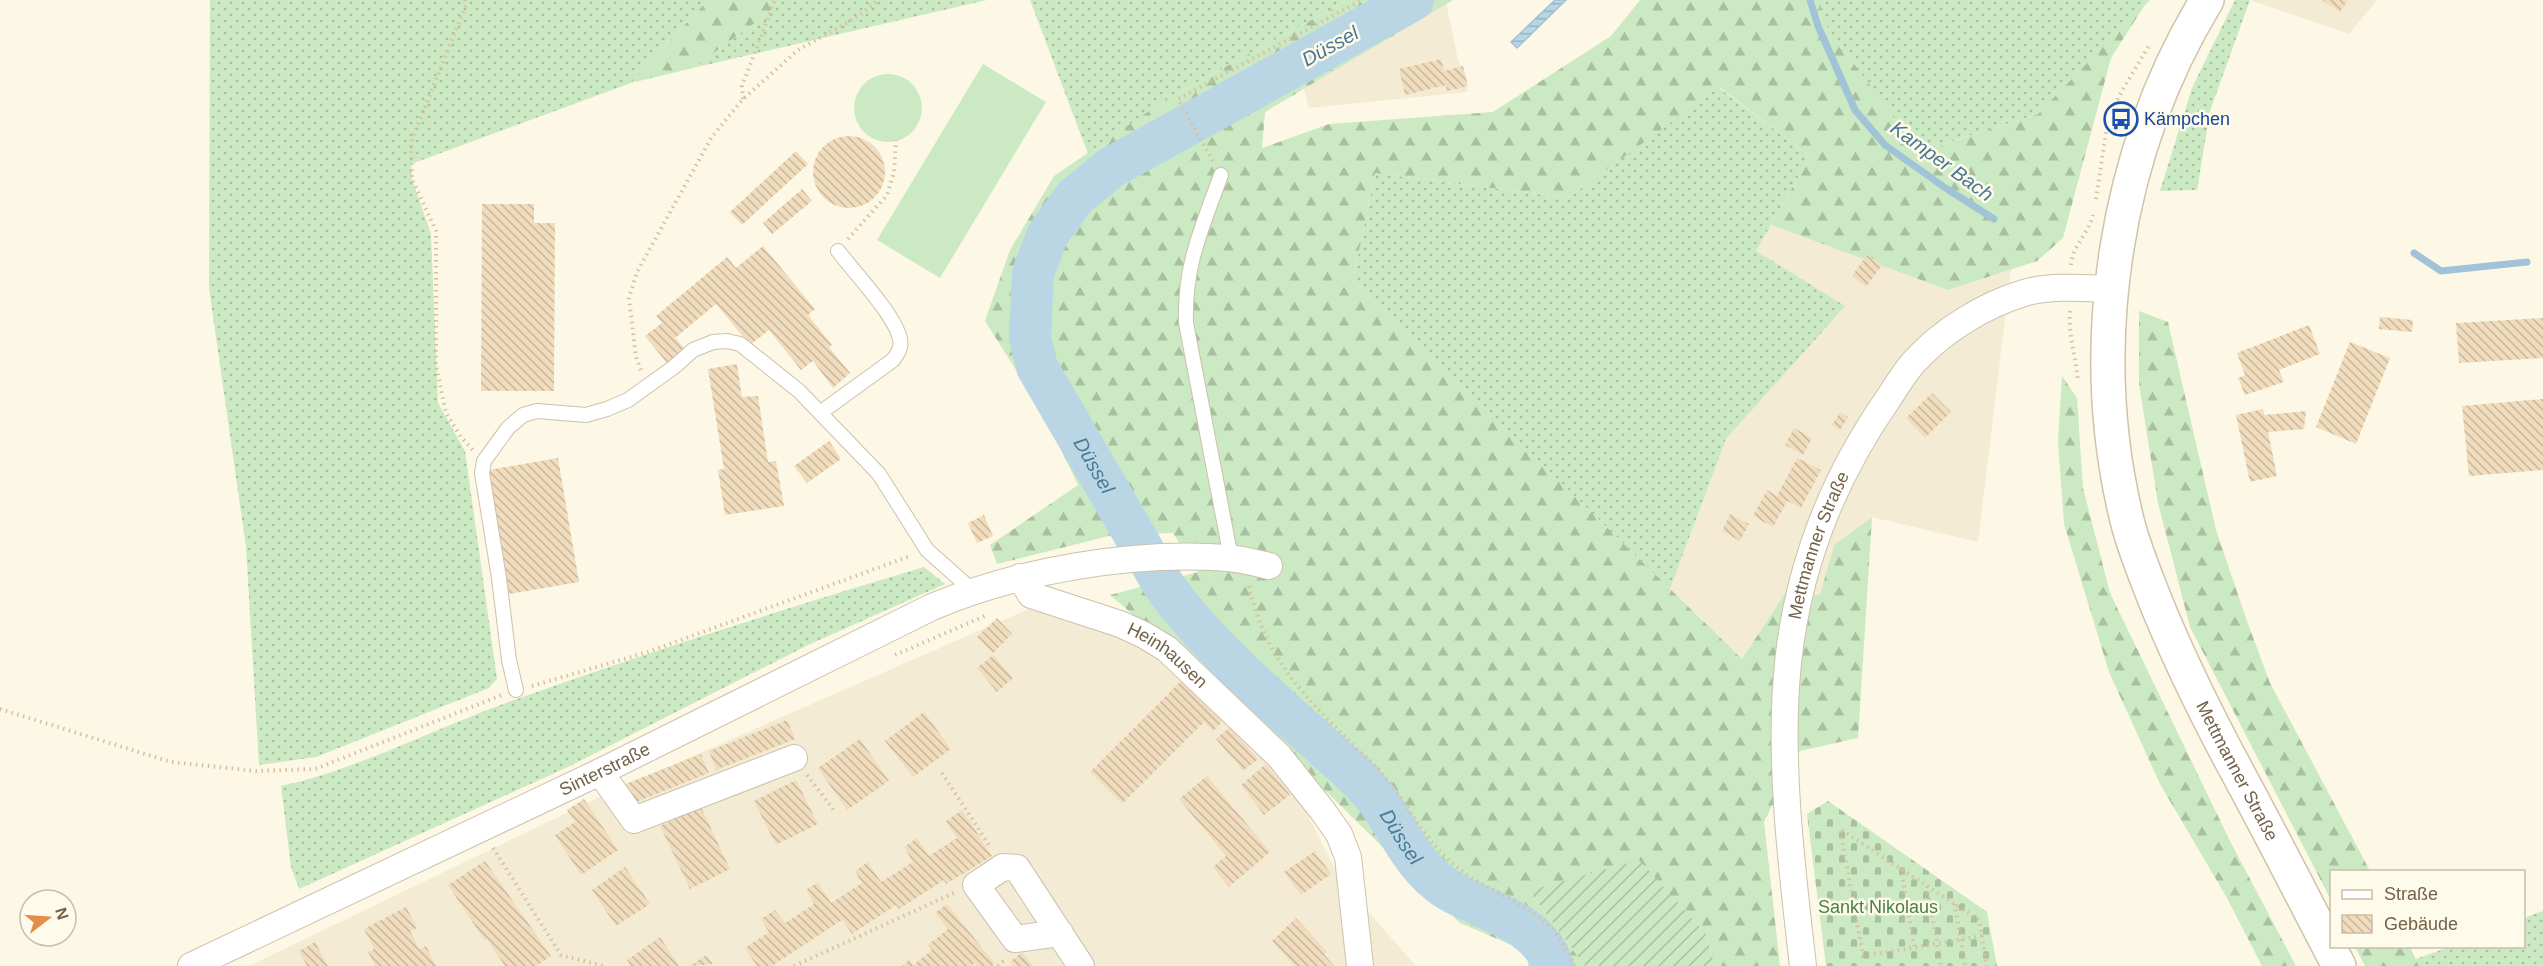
<svg xmlns="http://www.w3.org/2000/svg" width="2543" height="966" viewBox="0 0 2543 966" font-family="Helvetica,sans-serif">
	<style>
		.residential { fill: #f3ebd3 }
		.grass { fill: url(#grass-dots) }
		.forest { fill: url(#forest-firs) }
		.cemetery { fill: url(#cemetery-stones) }
		.garden { fill: url(#garden-furrows) }
		.pitch { fill: #cbe9c3 }
		.water { fill: url(#water-rules); stroke: #a0c3d7; stroke-width: 1.5 }
		.lines { fill: none; stroke-linecap: round; stroke-linejoin: round }
		.stream { stroke: #a0c3d7; stroke-width: 7 }
		.river { stroke: #bad6e5; stroke-width: 42 }
		.building { fill: url(#building-back-hatch) }
		.lane-casing { stroke: #cdc1ab; stroke-width: 16 }
		.street-casing { stroke: #cdc1ab; stroke-width: 28 }
		.secondary-casing { stroke: #d0c3a9; stroke-width: 36 }
		.path { stroke: #d6c0a0; stroke-width: 4; stroke-dasharray: 1.5 4.5; stroke-linecap: butt }
		.lane { stroke: #fff; stroke-width: 14 }
		.street { stroke: #fff; stroke-width: 26 }
		.secondary { stroke: #fff; stroke-width: 33 }
		.labels { text-anchor: middle; dominant-baseline: central; stroke-width: 5; stroke-linejoin: round; paint-order: stroke }
		.transit-label { font-size: 18px; fill: #164399; stroke: #fffbeb; text-anchor: start }
		.street-label { font-size: 18px; fill: #74624a; stroke: #fffbeb }
		.park-label { font-size: 18px; fill: #4a8045; stroke: #fffbeb }
		.water-label { font-size: 20px; font-style: italic; fill: #4a7995; stroke: #fffbeb }
	</style>
	<defs>
		<pattern id="grass-dots" width="8" height="8" patternUnits="userSpaceOnUse" patternTransform="scale(1.5)"><rect width="8" height="8" fill="#cbe9c3"/><path d="M2 2h.1M6 6h.1" fill="none" stroke="#a9c0a0" stroke-width="1.8" stroke-linecap="round"/></pattern>
		<pattern id="forest-firs" width="22" height="20" patternUnits="userSpaceOnUse" patternTransform="scale(1.5)"><rect width="22" height="20" fill="#cbe9c3"/><path d="M5 1l3.5 6h-7zM16 11l3.5 6h-7z" fill="#a9c0a0"/></pattern>
		<pattern id="cemetery-stones" width="16" height="16" patternUnits="userSpaceOnUse" patternTransform="scale(1.5)"><rect width="16" height="16" fill="#cbe9c3"/><path d="M2 7V4a2 2 0 0 1 4 0v3zM10 15v-3a2 2 0 0 1 4 0v3z" fill="#a9c0a0"/></pattern>
		<pattern id="garden-furrows" width="10" height="10" patternUnits="userSpaceOnUse" patternTransform="scale(1.5)"><rect width="10" height="10" fill="#cbe9c3"/><path d="M-1 1l2-2M0 10L10 0M9 11l2-2" fill="none" stroke="#a9c0a0"/></pattern>
		<pattern id="water-rules" width="6" height="5" patternUnits="userSpaceOnUse" patternTransform="scale(1.5)"><rect width="6" height="5" fill="#bad6e5"/><path d="M0 2.5h6" fill="none" stroke="#9cb1bc"/></pattern>
		<pattern id="building-back-hatch" width="6" height="6" patternUnits="userSpaceOnUse" patternTransform="scale(1.5)"><rect width="6" height="6" fill="#f1ddbd"/><path d="M-1 5l2 2M0 0l6 6M5-1l2 2" fill="none" stroke="#c8b79c"/></pattern>
	</defs>
	<rect width="100%" height="100%" fill="#fcf8e5"/>
	<path class="residential" d="M2250,0h127l-28,34z
		M1446,3l11,52 11,37 -159,16 -5,-19z
		M1771,225l177,65 63,-21 -33,273 -106,-25 -38,28 -14,50 -34,-3 -44,67 -72,-70 56,-150 118,-133 -89,-55z
		M1031,608l121,37 141,141 41,81 31,41 51,58h-1167l355,-171z"/>
	<path class="grass" d="M210,0h498l-77,83 -220,81 1,15 19,55 7,169 27,48 32,228 -8,9 -173,69 -57,8 -13,-218 -37,-259z
		M780,0h207l-294,68 82,-60z
		M1030,0h318l-180,98 -80,56z
		M1822,0h328l-112,114 -120,38 -99,-136z
		M2235,0h15l-40,111 -13,79 -37,1 32,-103z
		M1718,87l92,69 -54,95 89,55 -119,133 -56,150 -317,-309 22,-107 193,25z
		M924,567l21,17 -137,61 -238,121 -271,123 -8,-22 -10,-81c78,-17 150,-56 225,-83 138,-50 278,-94 418,-136z
		M2543,911v55h-124l-3,-7 33,-12 75,-1v-28z"/>
	<path class="forest" d="M708,0h72l-5,8 -82,60 -62,15z
		M1348,0h105l-188,112 -3,36 67,-24 164,-12 118,-76 29,-36h182l-3,16 100,136 119,-38 110,-114 -37,58 -48,180 -26,23 -89,29 -177,-65 39,-69 -91,-69 -151,111 -193,-25 -22,107 389,379 44,-67 34,3 14,-50 38,-28 -14,221 -58,13 -36,71 16,144h-65l-9,-32 -177,-43 56,75h-57v-14l-68,-29 -230,-226 -120,-102 88,-23 -25,-39 -60,2 -116,29 -7,-19 88,-60 -34,-71 -59,-93 25,-71 44,-74 114,-78z
		M2139,311l29,11 48,208 31,91 23,62 100,188 -38,1 -1,28 -141,-273 -32,-124 -19,-119z
		M2062,376l15,22 6,90 27,105 121,250 65,123h-34l-35,-68 -67,-114 -51,-112 -45,-148 -6,-82z
		M2355,947h55l9,19h-54z"/>
	<path class="cemetery" d="M1828,801l159,111 10,54h-171l-19,-152z"/>
	<path class="garden" d="M1639,860l67,74 9,32h-130l-56,-75z"/>
	<path class="pitch" d="M983,64l63,38 -106,176 -63,-38z
		M854 108a34 34 0 1 1 68 0a34 34 0 1 1-68 0Z"/>
	<path class="water" d="M1555,0h11l-49,48 -6,-6z"/>
	<g class="lines">
		<path class="stream" d="M1810,0l8,26 37,84 30,35 59,42 50,32
			M2414,253l27,18 86,-9"/>
		<path class="river" id="s1" d="M1413,0l-301,167 -37,30 -27,37 -15,39 -3,65 7,29 126,217c50,71 130,134 194,193 7,8 16,16 22,25 21,30 35,66 68,87 34,21 93,32 106,77"/>
	</g>
	<path class="building" d="M2322,0h26l-8,12z
		M1441,59l3,12 19,-5 5,20 -21,5 -1,-6 -41,10 -6,-26z
		M813 172a36 36 0 1 1 72 0a36 36 0 1 1-72 0Z
		M796,151l12,13 -66,61 -12,-13z
		M802,189l10,12 -40,33 -9,-11z
		M482,204h52v19h21l-1,168h-73z
		M763,246l52,63 -7,6 24,30 -3,2 21,26 -17,15 -20,-27 -12,9 -32,-40 -19,15 -34,-41 -41,34 9,10 -17,15 -22,-27 17,-13 -6,-7 71,-59 9,11z
		M1867,255l15,10 -16,22 -14,-11z
		M2380,317l33,3 -1,12 -33,-3z
		M2543,318v40l-84,5 -3,-40z
		M2309,325l11,29 -41,16 5,12 -39,13 -7,-17 7,-3 -8,-22z
		M2350,342l40,16 -34,86 -40,-17z
		M737,364l5,33 16,-1 10,66 8,-1 8,45 -59,9 -7,-45 6,-1 -16,-100z
		M1932,393l19,19 -26,26 -19,-20z
		M2543,399v71l-74,6 -7,-70z
		M2263,409l1,6 42,-4 -2,18 -36,3 9,44 -27,6 -14,-67z
		M1840,412l8,5 -8,13 -8,-5z
		M1794,428l18,10 -9,17 -18,-10z
		M829,441l12,18 -34,24 -13,-17z
		M558,458l21,124 -70,12 -20,-124z
		M1797,458l24,12 -20,38 -14,-7 -14,26 -20,-11 14,-26 10,6z
		M1730,514l19,10 -9,17 -18,-10z
		M984,515l9,21 -16,7 -9,-20z
		M997,618l15,16 -19,19 -16,-16z
		M993,655l20,23 -16,14 -20,-24z
		M1183,679l41,41 -11,11 -9,-9 -82,82 -32,-32z
		M924,712l27,37 -38,28 -28,-36z
		M787,720l8,19 -79,31 -7,-19z
		M1230,727l28,32 -15,12 -27,-32z
		M860,739l29,42 -42,29 -29,-42z
		M701,754l8,19 -78,31 -8,-19z
		M1266,764l24,31 -26,20 -23,-30z
		M1207,776l63,76 -41,35 -16,-20 13,-11 -47,-57z
		M796,780l22,44 -42,21 -22,-44z
		M584,799l34,51 -37,25 -26,-40 20,-13 -8,-12z
		M701,807l29,62 -40,20 -30,-63z
		M962,810l30,46 -46,28 -2,-4 -45,29 -3,-4 -44,29 -10,-14 -70,46h-15l-12,-18 24,-16 -8,-13 14,-9 10,13 29,-19 -8,-14 12,-8 13,21 31,-20 -7,-12 13,-9 13,20 32,-20 -9,-15 13,-9 12,18 28,-18 -11,-17z
		M1315,851l16,23 -30,21 -17,-23z
		M485,861l66,95 -15,10h-31l-18,-27 -2,2 -37,-56z
		M625,867l25,37 -34,22 -24,-36z
		M947,904l48,60 -3,2h-15l-2,-3 -4,3h-69l7,-6 4,5 19,-15 -4,-5 20,-16 -13,-16z
		M406,907l11,21 -7,3 9,18 7,-3 10,20h-61l-7,-14 6,-3 -10,-20z
		M1296,918l31,34 -3,2 10,12h-40l-22,-25z
		M660,937l19,29h-48l-4,-6z
		M315,942l13,24h-21l-8,-15z
		M1022,952l11,14h-20l-3,-4z
		M706,955l7,9 -23,2z"/>
	<g class="lines">
		<defs>
			<path id="lane" d="M1221,175c-19,53 -37,90 -35,148l45,235
				M820,413l73,-53c5,-7 9,-12 7,-21 -5,-24 -46,-67 -62,-88
				M516,690l-7,-30 -10,-82 -17,-105 2,-12 24,-33 15,-13 14,-4 49,4 21,-6 21,-9 46,-33 19,-17 20,-8 14,-1 13,3 59,47 80,83 48,76 45,40"/>
			<g id="street">
				<path id="s2" d="M1020,577l11,18 89,29 24,11 23,14 112,107 43,54 17,24 9,23 12,109"/>
				<path d="M600,772l34,48 160,-62"/>
				<path d="M1060,933l-45,6 -39,-54 27,-18 14,1 64,98"/>
				<path id="s3" d="M191,966l409,-194 332,-165c88,-37 201,-56 296,-49 14,1 28,5 41,8"/>
				<path id="s4" d="M1803,966c-11,-96 -25,-207 -15,-303 10,-96 45,-185 100,-264 8,-12 16,-26 26,-37 28,-31 70,-57 110,-69 25,-8 60,-5 86,-4"/>
			</g>
			<g id="secondary">
				<path id="s5" d="M2207,0c-92,151 -122,344 -81,516 6,27 17,53 27,79 25,63 55,123 87,182 34,63 66,126 99,189"/>
			</g>
		</defs>
		<use href="#lane" class="lane-casing"/>
		<use href="#street" class="street-casing"/>
		<use href="#secondary" class="secondary-casing"/>
		<path class="path" d="M465,0l1,5 -55,137 1,37 24,52v134l10,48 15,24 12,13
			M743,99l-1,-13 33,-86
			M1213,161l-35,-62 184,-99
			M2096,199l11,-73 12,-30 31,-52
			M848,239l39,-44 7,-23 2,-32
			M2071,265c1,-19 18,-32 22,-50
			M2070,311c-2,24 6,46 8,70
			M641,370l-5,-13 -7,-59 8,-26 74,-134 32,-39 55,-49 59,-33 22,-17
			M1249,586c17,76 57,111 109,164 8,7 16,14 23,22 27,31 44,71 77,96 46,36 90,34 116,98
			M895,655l92,-40
			M532,686l116,-34 262,-96
			M0,709l171,53 85,9 59,-2 187,-74
			M942,773l49,75
			M807,775l29,38
			M493,848l68,107 42,11
			M1901,868l13,78
			M1927,886l14,80
			M1955,904l10,62
			M1982,936l-119,20 -23,-127 139,91 8,46
			M794,966l160,-73
			M998,966l8,-8"/>
		<use href="#lane" class="lane"/>
		<use href="#street" class="street"/>
		<use href="#secondary" class="secondary"/>
	</g>
	<defs>
		<symbol id="bus-ring" viewBox="-11 -11 22 22"><circle r="9.5" fill="#fffbeb" stroke="#1a4fb4" stroke-width="1.5"/><path d="M-5-6H5V4H4V6H2V4H-2V6H-4V4H-5ZM-3.5-4V0h7V-4ZM-3.5 1.2v1.5H-2V1.2ZM2 1.2v1.5H3.5V1.2Z" fill="#1a4fb4"/></symbol>
	</defs>
	<g fill-rule="evenodd">
		<use href="#bus-ring" x="2102" y="100" width="38" height="38"/>
	</g>
	<g class="labels">
		<g class="transit-label">
			<text x="2144" y="119">Kämpchen</text>
		</g>
		<g class="street-label">
			<text stroke="none"><textPath href="#s4" startOffset="426">Mettmanner Straße</textPath></text>
			<text stroke="none"><textPath href="#s2" startOffset="172">Heinhausen</textPath></text>
			<text stroke="none"><textPath href="#s3" startOffset="458">Sinterstraße</textPath></text>
			<text stroke="none"><textPath href="#s5" startOffset="814">Mettmanner Straße</textPath></text>
		</g>
		<g class="park-label">
			<text x="1878" y="907">Sankt Nikolaus</text>
		</g>
		<g class="water-label">
			<text transform="translate(1330 46) rotate(-29)">Düssel</text>
			<text transform="translate(1942 161) rotate(36)">Kamper Bach</text>
			<text stroke="none"><textPath href="#s1" startOffset="688">Düssel</textPath></text>
			<text stroke="none"><textPath href="#s1" startOffset="1174">Düssel</textPath></text>
		</g>
	</g>
	<rect x="2330" y="870" width="195" height="78" fill="#fffbeb" stroke="#c7beab" stroke-width="1.5"/>
	<rect x="2342" y="890" width="30" height="9" fill="#ffffff" stroke="#c7beab" stroke-width="1.5"/>
	<text x="2384" y="900" font-size="18" fill="#74624a">Straße</text>
	<rect x="2342" y="915" width="30" height="18" fill="url(#building-back-hatch)" stroke="#c7beab" stroke-width="1.5"/>
	<text x="2384" y="930" font-size="18" fill="#74624a">Gebäude</text>
	<g transform="translate(48 918) rotate(73)"><circle r="28" fill="#fffbeb" stroke="#c7beab" stroke-width="1.5"/>
	<path d="M0-4.5L10 22L0 15L-10 22Z" fill="#e48e4c"/>
	<text y="-9" font-size="16" font-weight="bold" text-anchor="middle" fill="#74624a">N</text>
	</g>
</svg>
